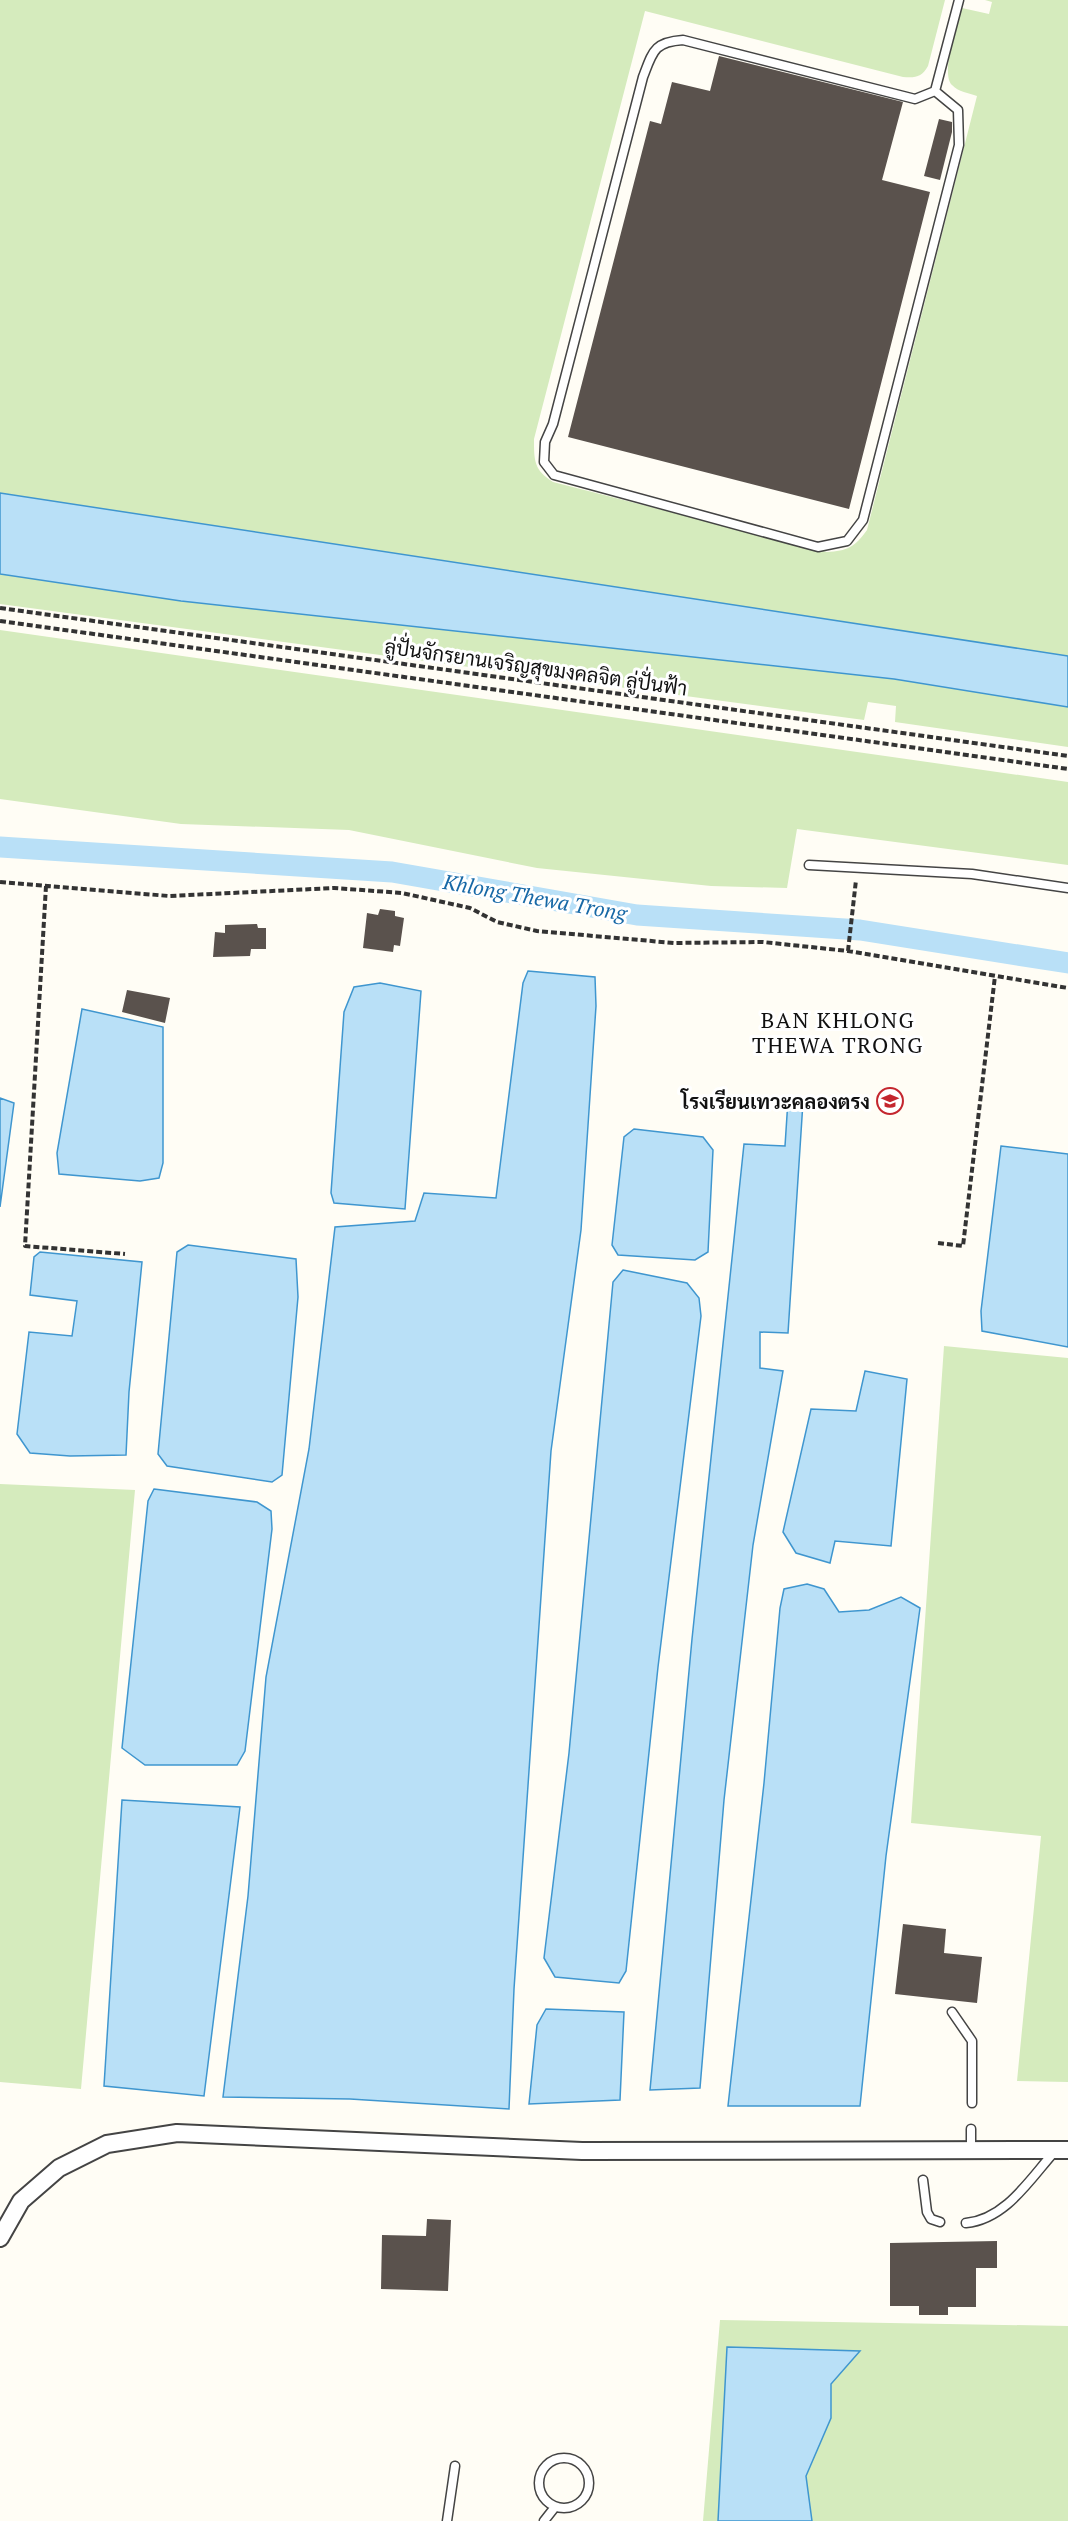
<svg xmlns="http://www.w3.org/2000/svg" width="1068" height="2521" viewBox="0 0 1068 2521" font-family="'PT Serif',Sarabun,serif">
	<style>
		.green { fill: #d5ebbd }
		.water { fill: #b9e0f7; stroke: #3f96cf; stroke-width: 1.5 }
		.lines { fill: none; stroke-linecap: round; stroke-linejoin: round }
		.canal { stroke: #b9e0f7; stroke-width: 21 }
		.building { fill: #5a524d }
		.lane-casing { stroke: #444; stroke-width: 11 }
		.street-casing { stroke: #444; stroke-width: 20 }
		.path { stroke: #333; stroke-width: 4; stroke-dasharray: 6 3; stroke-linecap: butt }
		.lane { stroke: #fff; stroke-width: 8 }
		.street { stroke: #fff; stroke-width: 16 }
		.labels { text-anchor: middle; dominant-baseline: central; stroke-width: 6; stroke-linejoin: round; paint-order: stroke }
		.street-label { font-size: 20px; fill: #111; stroke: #fff }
		.poi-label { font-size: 20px; font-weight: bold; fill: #111; stroke: #fff; text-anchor: end }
		.water-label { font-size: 21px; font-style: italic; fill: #1768a6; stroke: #fff }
		.quarter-label { font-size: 22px; letter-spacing: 1.5px; fill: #111; stroke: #fff }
	</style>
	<rect width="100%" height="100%" fill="#fffdf5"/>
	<path class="green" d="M0,0h945l-17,66c-6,11 -12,12 -25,11l-258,-66 -111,428c0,22 0,31 19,43l274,70c20,-1 28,-5 40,-22l110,-434c-8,-3 -19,-4 -25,-11 -12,-12 6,-61 10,-77l27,6 3,-12 -7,-2h83v656l-1068,-163z
		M0,574l181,27 713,78 174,28v40l-173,-25 1,-16 -28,-4 -4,18 -864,-116z
		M0,630l1068,152v83l-271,-36 -10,59 -76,-2 -174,-18 -188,-38 -168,-6 -181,-25z
		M944,1346l124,12v724l-51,-1 24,-245 -130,-13z
		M0,1484l135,6 -54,599 -81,-7z
		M720,2320l348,6v195h-365z"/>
	<path class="water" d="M0,493l1068,163v51l-174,-28 -713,-78 -181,-27z
		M528,971l67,6 1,29 -15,224 -30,221 -37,538 -5,120 -159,-10 -127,-2 25,-201 18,-219 43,-228 26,-222 80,-6 9,-28 72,5 27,-215z
		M380,983l41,8 -16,218 -71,-6 -3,-10 13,-181 10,-25z
		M82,1009l81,18v136l-4,15 -19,3 -81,-7 -2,-21z
		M0,1098l14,5 -14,104z
		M788,1100l15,2 -15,231 -28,-1v36l23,3 -30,174 -29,255 -24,288 -50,2 42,-451 52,-495 41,2z
		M634,1129l69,8 10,13 -5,102 -13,8 -77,-5 -6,-10 12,-108z
		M1001,1146l67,8v193l-86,-16 -1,-20z
		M188,1245l108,14 2,38 -16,178 -10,7 -105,-16 -9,-12 19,-202z
		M40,1252l102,10 -13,130 -3,63 -56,1 -40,-3 -13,-19 12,-102 43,4 5,-35 -47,-6 4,-38z
		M623,1270l64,13 12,15 2,18 -43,351 -32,304 -7,12 -64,-6 -11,-19 25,-205 44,-471z
		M865,1371l42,8 -16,167 -56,-5 -5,22 -34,-10 -13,-21 28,-123 45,2z
		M154,1489l103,13 14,9 1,18 -27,222 -8,14h-92l-23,-17 26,-247z
		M807,1584l17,5 15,23 30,-2 32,-13 19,11 -34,248 -26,250h-132l36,-323 16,-175 4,-19z
		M122,1800l118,7 -36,289 -100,-10z
		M546,2009l78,3 -4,88 -91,4 8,-79z
		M727,2347l133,4 -29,33v34l-25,58 6,45h-94z"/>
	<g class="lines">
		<path class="canal" d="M0,847l392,25 245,43 223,15 208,33"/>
	</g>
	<path class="building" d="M719,56l184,46 -21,78 48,12 -81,317 -281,-72 82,-316 11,3 11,-42 38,9z
		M939,119l13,3v10l-12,48 -16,-4z
		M380,909l15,2v5l9,2 -4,28 -6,-1 -1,7 -30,-4 4,-35 11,2z
		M257,924l1,4h8v21h-15l-1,7 -37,1 2,-25 10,1v-8z
		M127,990l43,8 -5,25 -43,-11z
		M903,1924l43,5 -2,24 38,4 -5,46 -82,-9z
		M427,2219l24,1 -3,71 -67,-2 1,-54 44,1z
		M997,2241v27h-21v39h-28v8h-29v-9h-29v-63z"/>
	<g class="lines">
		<defs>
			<path id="lane" d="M935,91l23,19 1,35 -96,375 -16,21 -29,6 -264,-72 -10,-13 1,-20 8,-18 90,-347c10,-26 11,-35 40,-37l232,59 20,-8 24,-91
				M809,865l163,9 96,14
				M952,2012l20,29v62
				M971,2150v-21
				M923,2180l4,32 4,7 9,3
				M966,2223c40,-4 64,-44 89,-72
				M539 2483a25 25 0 1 1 50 0a25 25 0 1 1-50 0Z
				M447,2521l8,-55
				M544,2521l11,-14"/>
			<path id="street" d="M0,2238l21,-37 38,-33 48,-24 70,-11 405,18 486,-1"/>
		</defs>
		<use href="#lane" class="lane-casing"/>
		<use href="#street" class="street-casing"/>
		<path class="path" d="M0,608l1068,148
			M0,621l1068,148
			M0,882l169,14 165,-8 68,5 68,15 27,14 40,9 137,12 89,-1 85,9 220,37
			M46,886l-21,360 100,8
			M848,951l8,-71
			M938,1243l25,3 32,-270"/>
		<use href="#lane" class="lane"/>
		<use href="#street" class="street"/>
	</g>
	<defs>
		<symbol id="school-ring" viewBox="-11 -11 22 22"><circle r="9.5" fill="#fff" stroke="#c4262e" stroke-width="1.5"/><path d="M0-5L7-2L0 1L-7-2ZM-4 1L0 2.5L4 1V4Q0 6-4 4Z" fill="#c4262e"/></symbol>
	</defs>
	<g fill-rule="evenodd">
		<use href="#school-ring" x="875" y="1086" width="30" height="30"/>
	</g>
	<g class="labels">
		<g class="street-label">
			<text transform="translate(536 667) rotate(8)">ลู่ปั่นจักรยานเจริญสุขมงคลจิต ลู่ปั่นฟ้า</text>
		</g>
		<g class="poi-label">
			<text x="870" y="1101">โรงเรียนเทวะคลองตรง</text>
		</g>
		<g class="water-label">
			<text transform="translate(535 897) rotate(10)">Khlong Thewa Trong</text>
		</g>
		<g class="quarter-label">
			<text x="838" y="1019">BAN KHLONG<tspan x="838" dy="25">THEWA TRONG</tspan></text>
		</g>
	</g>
</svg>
